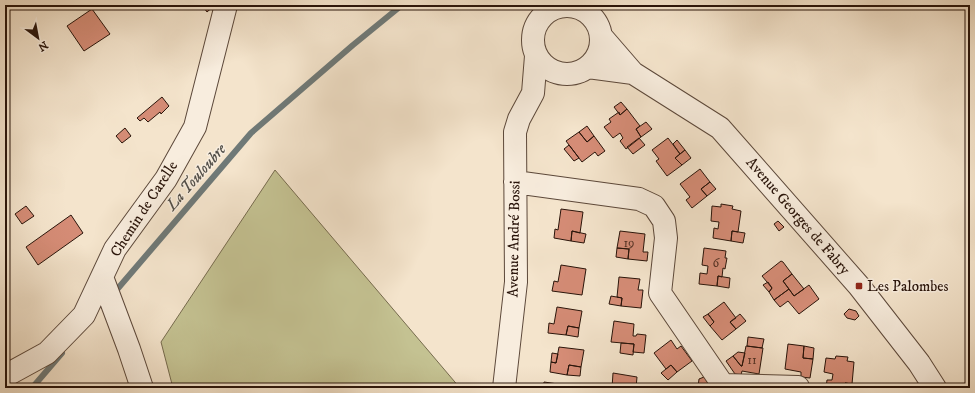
<svg xmlns="http://www.w3.org/2000/svg" width="975" height="393" viewBox="0 0 975 393" font-family="'IM FELL DW Pica',serif">
	<style>
		.green { fill: #c4c292; stroke: #766b4e }
		.lines { fill: none; stroke-linecap: round; stroke-linejoin: round }
		.stream { stroke: #6f7977; stroke-width: 6 }
		.building { fill: #d58c76; stroke: #29140a }
		.minor-casing { stroke: #5c483a; stroke-width: 24 }
		.minor { stroke: #f8edde; stroke-width: 22 }
		.poi-dot { fill: #8f2418; stroke: #f8edde; stroke-width: 1.5 }
		.labels { text-anchor: middle; dominant-baseline: central; stroke-width: 3; stroke-linejoin: round; paint-order: stroke }
		.number-label { font-size: 13px; fill: #543225 }
		.street-label { font-size: 15px; fill: #29140a; stroke: #f8edde }
		.poi-label { font-size: 15px; fill: #29140a; stroke: #f8edde; text-anchor: start }
		.water-label { font-size: 16px; font-style: italic; fill: #524f49; stroke: #f8edde }
	</style>
	<rect width="100%" height="100%" fill="#f4e4cc"/>
	<filter id="stains"><feTurbulence type="fractalNoise" baseFrequency=".005" numOctaves="4"/><feColorMatrix values="0 0 0 0 .2 0 0 0 0 .09 0 0 0 0 .02 0 0 0 .5 -.17"/></filter>
	<radialGradient id="worn" r=".72"><stop offset=".6" stop-color="#630" stop-opacity="0"/><stop offset="1" stop-color="#630" stop-opacity=".3"/></radialGradient>
	<path class="green" d="M275,170l185,218h-287l-12,-46z"/>
	<g class="lines">
		<path class="stream" d="M114,293l137,-160 102,-88 49,-40
			M32,388l30,-35"/>
	</g>
	<path class="building" d="M202,5h13l-8,7z
		M92,9l18,25 -26,17 -17,-25z
		M162,97l7,9 -8,8 -1,-2 -12,10 -4,-4 -4,3 -3,-3z
		M621,102l6,7 -7,6 -6,-8z
		M627,109l13,17 -4,3 5,8 -15,12 -6,-8 3,-3 -3,-5 -7,5 -9,-11 7,-5 -2,-3 10,-7 1,3z
		M646,122l6,7 -11,8 -5,-8z
		M587,126l7,10 -7,6 -8,-10z
		M125,128l6,8 -9,7 -6,-7z
		M579,132l8,10 7,-6 11,15 -7,5 -3,-4 -13,10 -16,-21z
		M639,138l6,7 -12,9 -6,-7z
		M668,138l12,16 -5,4 7,7 -15,11 -11,-15 3,-2 -7,-9z
		M677,140l8,10 -5,4 -7,-10z
		M569,145l10,13 -5,3 -10,-12z
		M685,150l6,8 -9,7 -7,-7z
		M700,169l10,13 -9,7 6,7 -15,12 -6,-8 4,-3 -10,-13z
		M710,182l6,7 -9,7 -6,-7z
		M721,204l12,2 -1,3 9,2 -3,21 -6,-1 -1,10 -18,-3 1,-10 4,1 1,-7 -8,-1 1,-15 9,1z
		M26,206l8,10 -12,8 -7,-10z
		M561,209l22,3 -3,21 -8,-2 -1,10 -17,-3 1,-9 3,1z
		M71,215l12,18 -45,32 -12,-18z
		M778,221l6,6 -5,4 -5,-7z
		M572,231l14,3 -2,9 -13,-2z
		M620,231l25,3 -2,18h5l-1,9 -19,-2 1,-10 -12,-1z
		M732,231l13,2 -2,10 -12,-2z
		M617,248l12,1 -1,10 -12,-2z
		M704,248l22,3 -1,7h2l-2,11 -2,-1 -1,9 -4,-1 -1,10 -18,-2 1,-11 7,1 1,-8 -6,-1z
		M781,261l2,1 9,12 -9,7 6,8 -15,11 -5,-8 3,-4 -10,-12z
		M561,265l25,4 -4,26 -30,-4 2,-10 4,1z
		M792,274l12,15 -10,7 -11,-15z
		M718,276l12,2 -1,10 -12,-2z
		M619,277l21,2 -2,11h5l-2,18 -20,-2 1,-8 -5,-1z
		M768,282l4,6 -3,4 -6,-7z
		M809,285l10,14 -20,15 -11,-13 -8,6 -6,-7 15,-11 5,7z
		M611,296l11,2 -1,8 -12,-2z
		M724,302l12,16 -6,4 6,7 -14,11 -12,-14 4,-4 -6,-8z
		M557,307l25,4 -3,17 -11,-2 -2,9 -18,-2 1,-10 5,1z
		M849,309l7,2 3,5 -4,4 -8,-2 -3,-4z
		M708,314l6,8 -4,4 -7,-9z
		M740,314l6,7 -10,8 -6,-7z
		M614,321l20,3 -1,12h3l1,-2 9,1 -2,18 -11,-1 1,-8 -23,-2z
		M568,326l11,2 -1,9 -12,-2z
		M748,337l16,2 -2,9 -15,-2z
		M671,340l6,9 4,-3 11,15 -15,11 -6,-7 -5,4 -12,-16z
		M621,343l13,1 -1,11 -13,-2z
		M788,344l16,2 -1,12 10,1 -3,19 -9,-1v-5l-16,-3z
		M746,346l17,2 -4,26 -17,-3 -1,4 -6,-1 -9,-13 7,-5 8,10h1z
		M804,346l10,2 -1,11 -10,-1z
		M559,347l25,3 -3,17 -12,-2 -2,10 -17,-3 1,-10 5,1z
		M738,352l7,1 -3,13h-1l-8,-10z
		M552,353l6,1 -2,9 -5,-1z
		M836,356l12,1 -1,4 7,1 -2,22 -7,-1 -1,5h-18l1,-8h5l1,-6 -9,-2 2,-14 9,1z
		M569,365l12,2 -1,9 -13,-1z
		M671,365l6,7 -9,8 -7,-7z
		M613,373l24,4 -1,11h-24z
		M704,377l6,9v2l-12,-1 1,-8z
		M544,382l21,3 -1,3h-21z
		M845,383l13,2v3h-14z"/>
	<g class="lines">
		<defs>
			<path id="minor" d="M533 40a34 34 0 1 1 68 0a34 34 0 1 1-68 0Z
				M601,36l32,37 87,55 139,158 60,77 16,25
				M588,67l45,6
				M515,182l124,17 15,7 10,15 2,17 -6,55 63,92 -1,3
				M102,277l27,72 13,39
				M5,376l42,-23 37,-38 31,-66 51,-70 29,-52 31,-122
				M723,385l75,2v1
				M504,388l12,-106 -1,-150 4,-13 14,-26 3,-37"/>
		</defs>
		<use href="#minor" class="minor-casing"/>
		<use href="#minor" class="minor"/>
	</g>
	<rect class="poi-dot" x="855" y="282" width="8" height="8" rx="2"/>
	<g class="labels">
		<g class="number-label">
			<text x="629" y="243">19</text>
			<text x="716" y="263">6</text>
			<text x="752" y="360">11</text>
		</g>
		<g class="street-label">
			<text transform="translate(144 209) rotate(-57)">Chemin de Carelle</text>
			<text transform="translate(798 216) rotate(49)">Avenue Georges de Fabry</text>
			<text transform="translate(514 239) rotate(-89)">Avenue André Bossi</text>
		</g>
		<g class="poi-label">
			<text x="867" y="286">Les Palombes</text>
		</g>
		<g class="water-label">
			<text transform="translate(196 177) rotate(-49)">La Touloubre</text>
		</g>
	</g>
	<rect width="975" height="393" fill="none" stroke="#f4e4cc" stroke-width="20"/>
	<rect x="6" y="6" width="963" height="381" fill="none" stroke="#29140a" stroke-width="2"/>
	<rect x="10" y="10" width="955" height="373" fill="none" stroke="#29140a"/>
	<g transform="translate(38 38) rotate(148)" stroke="#f8edde" stroke-width="3" paint-order="stroke">
	<path d="M0-3L7 15L0 10L-7 15Z" fill="#29140a"/>
	<text y="-6" font-size="11" font-weight="bold" text-anchor="middle" fill="#29140a">N</text>
	</g>
	<rect width="100%" height="100%" filter="url(#stains)"/>
	<rect width="100%" height="100%" fill="url(#worn)"/>
</svg>
